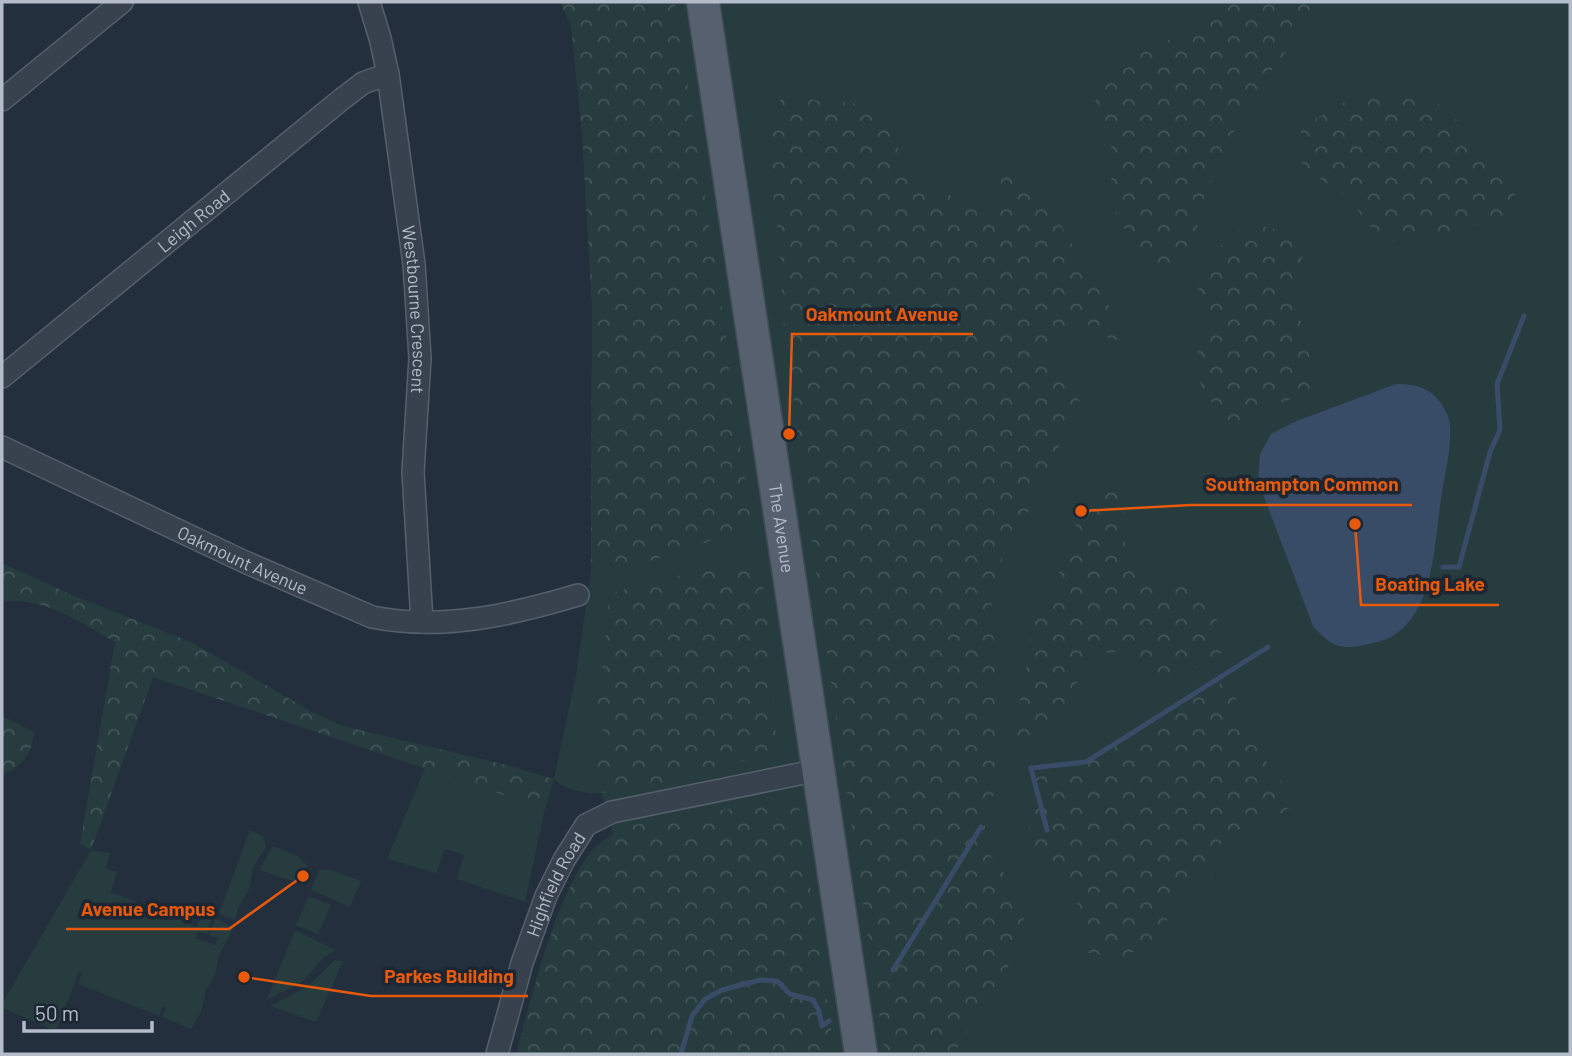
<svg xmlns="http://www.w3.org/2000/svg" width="1572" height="1056" viewBox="0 0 1572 1056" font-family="Barlow,sans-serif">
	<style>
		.green { fill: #263c3f }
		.forest { fill: url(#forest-crowns) }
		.water { fill: #394c67 }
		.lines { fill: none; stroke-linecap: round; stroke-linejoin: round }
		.stream { stroke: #394c67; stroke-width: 5 }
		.minor-casing { stroke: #565f6c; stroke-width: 24 }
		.primary-casing { stroke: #414a57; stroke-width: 35 }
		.minor { stroke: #38414e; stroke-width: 21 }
		.primary { stroke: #56606e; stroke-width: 32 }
		.labels { text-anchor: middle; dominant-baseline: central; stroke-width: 7; stroke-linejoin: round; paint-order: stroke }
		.street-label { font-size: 18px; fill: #b4bcc9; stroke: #1d2633 }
		.leader { fill: none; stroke: #e8590c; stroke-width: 2.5 }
		.callout-dot { fill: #e8590c; stroke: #1d2633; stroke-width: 2.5 }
		.callout-label { font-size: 19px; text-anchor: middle; font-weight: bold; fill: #e8590c; stroke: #1d2633; stroke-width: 7; stroke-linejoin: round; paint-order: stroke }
	</style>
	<defs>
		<pattern id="forest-crowns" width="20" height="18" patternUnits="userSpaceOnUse" patternTransform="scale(1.75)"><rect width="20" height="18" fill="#263c3f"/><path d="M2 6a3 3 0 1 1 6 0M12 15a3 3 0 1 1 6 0" fill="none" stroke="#435659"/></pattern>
	</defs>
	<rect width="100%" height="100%" fill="#242f3e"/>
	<path class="green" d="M560,2h1010v1052h-1054c16,-57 39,-159 76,-203 5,-7 14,-12 21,-17l-11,-41c-20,1 -33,-2 -48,-14l22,-104 15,-105 1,-263 -10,-174 -11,-108z
		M425,768l120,41 -20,93 -68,-23 7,-24 -19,-6 -9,24 -49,-14z
		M250,830l13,6 3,10 -13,22 -4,21 -11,19 -3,12 -16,-6z
		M273,846l25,10 9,9 -7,18 -41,-13z
		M91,850l19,3 -4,16 11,3 -6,20 85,35 7,-12 9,3 -5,16 -9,-3 -2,7 19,7 3,-7 -9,-3 6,-16 19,8 -15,28 -4,21 -9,14 -5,22 -10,17 -29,-12 4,-10 -3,-1 -4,10 -81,-32 4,-10 -3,-2 -23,59 -54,-23v-4z
		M319,870h12l30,11 -11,26 -39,-17z
		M309,896l22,9 -13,29 -22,-9z
		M295,930l41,20 -12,7 -22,25 -35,18z
		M335,960l8,1 -27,61 -46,-16 37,-19z"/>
	<path class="forest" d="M560,2h115l51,334 7,68 21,123 -135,44 -28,-1 1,-263 -10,-174 -11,-108z
		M1229,2h84l-17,36 -37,49 -28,50 -28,63 -6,29 -30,50 -12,-7 -17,-20 -22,-39 -5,-37v-48l-19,-23 21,-29 23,-24 40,-15z
		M785,94l35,7 34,2 37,27 16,43 81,42 13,-4 -2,-18 4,-21 25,6 21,25 33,60 47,77h-19l-16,-17 -26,10 -27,30 18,14 21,24 -58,124 -18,27 -13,43 3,53 6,33 -1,58 -4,53 -10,22v31l9,17 19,21 12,23 -2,25 -21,51 -26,23 -10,27 -12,22h-69l-56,-386 -45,-339 -4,-75 -11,-96 3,-48z
		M1387,95l48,6 32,28 48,66 -11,22 -49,15 -61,10 -25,-16 -16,-23 -51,-38 -1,-38 51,-29z
		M1262,226l16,4 24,23 -1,20 -7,19 -1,18 11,16 8,46 -1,18 -26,12 -12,-1c-8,8 -23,23 -35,24 -14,2 -46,-49 -45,-62 2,-12 15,-20 16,-40 0,-13 -13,-21 -11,-35 0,-6 7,-13 10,-18 17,-32 17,-39 54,-44z
		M1094,488l36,8 -11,29 22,62 46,-10 25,17 11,58 -51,28 -19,6c-16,-38 -23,-36 -62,-31l-34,65 -36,37 -9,-15 14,-73 3,-28 9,-33 15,-17 25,-73z
		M747,562l14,6c5,44 10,87 12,131 1,23 6,31 0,54l-110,30 -61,10 -8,-34 13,-42 -13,-13 10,-44 5,-65 29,-11z
		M2,563l68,31 123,49 119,69 31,14 159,38 52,15 -9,30 -392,-132 -62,173 -11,-6 35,-202c-29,-17 -75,-47 -110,-40l-3,-5z
		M1224,682c20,23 21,43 35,68 11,19 26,36 40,52l-54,33 -24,8 -11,34 -23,6 -16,15 -3,20 -11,19 -36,22 -37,-7 -8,-63 -41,-36 -9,-38 8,-35 28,-17 45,-17z
		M2,716l32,16c-3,24 -11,32 -32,44z
		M791,803l8,5 36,246h-319l21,-76 22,-65 18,-41 16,-23 20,-15 21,-9 79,-14z"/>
	<path class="water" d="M1396,384c25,0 40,6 51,30 9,19 -3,63 -6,85 -7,44 -6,116 -52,139 -6,3 -14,4 -20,6 -28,7 -37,3 -56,-18l-55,-145 2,-27 11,-20 23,-12z"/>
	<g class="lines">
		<path class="stream" d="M1443,567h16l31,-115 10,-22 -3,-46 27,-68
			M1047,830l-16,-62 55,-6 182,-115
			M893,970l88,-143
			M681,1054l11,-38 13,-17 17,-9 38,-10 17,1 13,13 23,6 6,11 3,15 7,-5"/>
		<defs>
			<g id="minor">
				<path id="s1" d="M369,2l11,36 8,36 26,190 6,94 -7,114 9,150"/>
				<path d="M2,100l120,-98"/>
				<path id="s2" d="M2,377l340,-278 21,-16 25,-9"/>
				<path id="s3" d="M2,447l243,115 127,55c70,14 139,-2 206,-22"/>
				<path id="s4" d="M497,1054l25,-91 24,-67 18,-36 22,-35 26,-13 207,-42"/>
			</g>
			<g id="primary">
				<path id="s5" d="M703,2l158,1052"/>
			</g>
		</defs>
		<use href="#minor" class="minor-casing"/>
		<use href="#primary" class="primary-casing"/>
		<use href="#minor" class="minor"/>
		<use href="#primary" class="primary"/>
	</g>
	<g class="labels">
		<g class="street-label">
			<text stroke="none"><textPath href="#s2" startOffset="247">Leigh Road</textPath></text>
			<text stroke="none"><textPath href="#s1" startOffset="312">Westbourne Crescent</textPath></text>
			<text stroke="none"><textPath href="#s5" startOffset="532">The Avenue</textPath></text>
			<text stroke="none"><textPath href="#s3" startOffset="266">Oakmount Avenue</textPath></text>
			<text stroke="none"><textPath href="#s4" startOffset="180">Highfield Road</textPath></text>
		</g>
	</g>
	<path class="leader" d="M789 434L792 334H973M1081 511L1191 505H1412M1355 524L1361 605H1499M303 876L229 929H66M244 977L371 996H528"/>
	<g class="callout-dot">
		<circle cx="789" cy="434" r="7"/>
		<circle cx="1081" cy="511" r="7"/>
		<circle cx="1355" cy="524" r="7"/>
		<circle cx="303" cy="876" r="7"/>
		<circle cx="244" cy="977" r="7"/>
	</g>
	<g class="callout-label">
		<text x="882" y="321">Oakmount Avenue</text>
		<text x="1302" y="491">Southampton Common</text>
		<text x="1430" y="591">Boating Lake</text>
		<text x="148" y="916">Avenue Campus</text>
		<text x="449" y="983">Parkes Building</text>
	</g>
	<rect width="1572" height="1056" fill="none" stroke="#b4bcc9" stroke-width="7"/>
	<path d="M24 1021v10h128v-10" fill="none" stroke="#b4bcc9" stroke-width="3.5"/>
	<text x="35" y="1021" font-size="21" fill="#b4bcc9" stroke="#1d2633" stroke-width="5" paint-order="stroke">50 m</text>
</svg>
